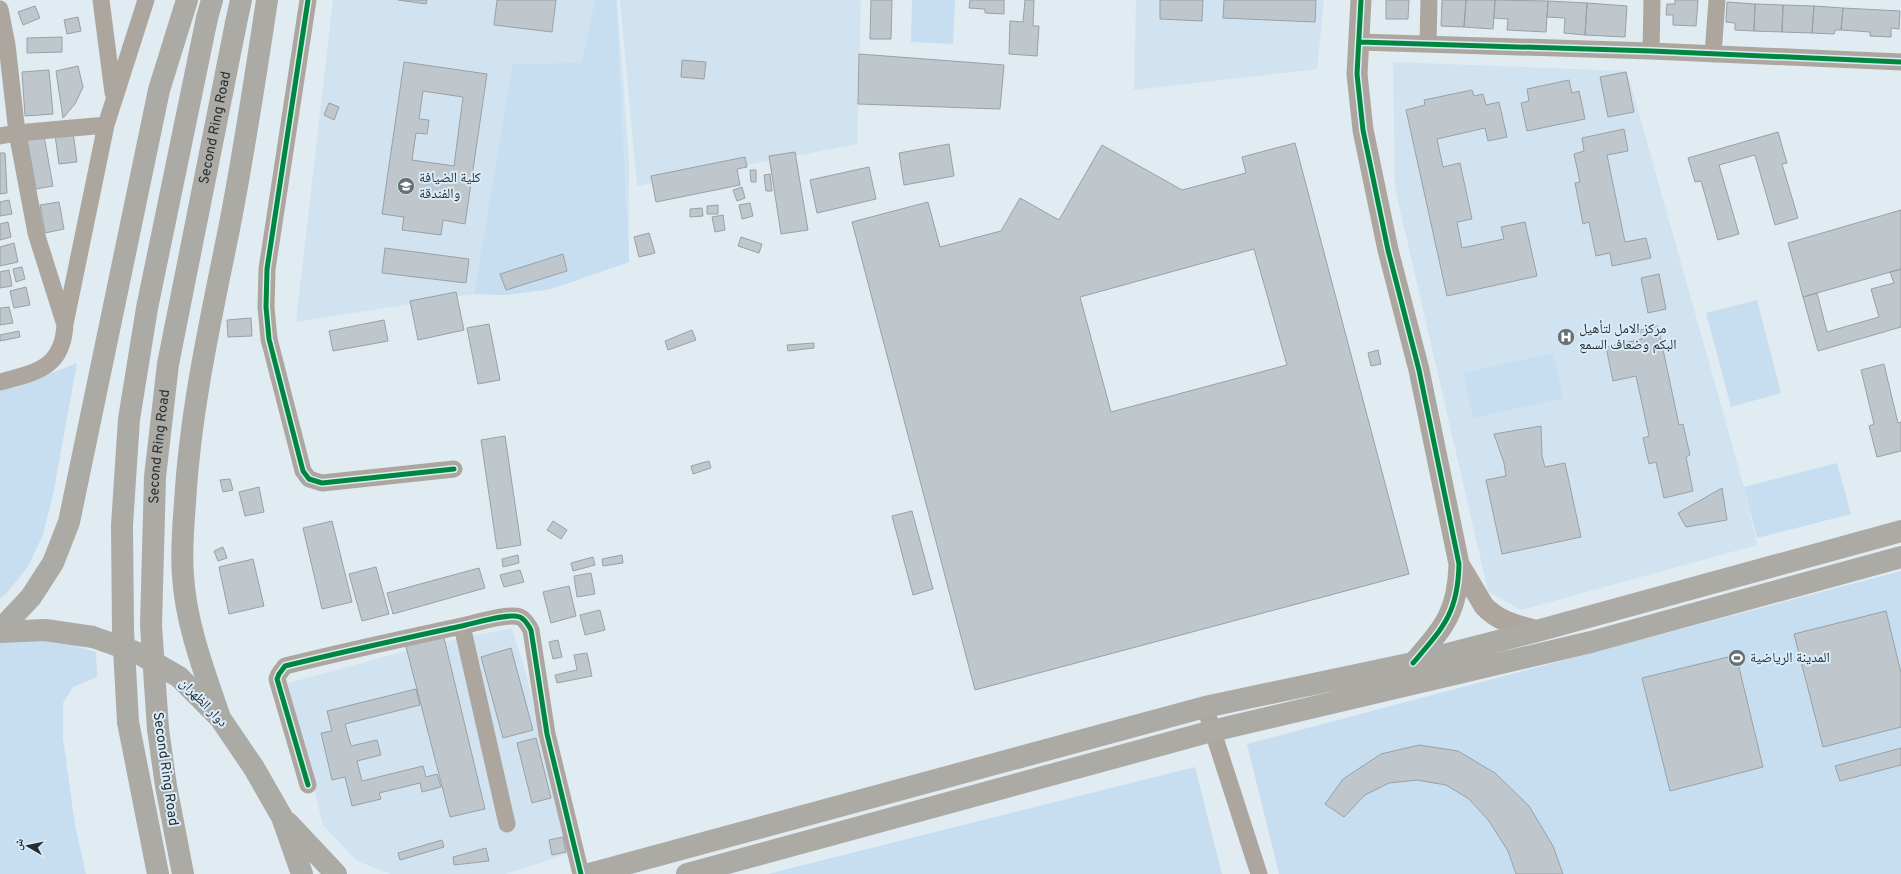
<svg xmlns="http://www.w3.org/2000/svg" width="1901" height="874" viewBox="0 0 1901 874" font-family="Overpass,'Noto Naskh Arabic',sans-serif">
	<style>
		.built { fill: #d1e3f0 }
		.green { fill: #c6def0 }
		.building { fill: #bfc7cd; stroke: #99a0a6; fill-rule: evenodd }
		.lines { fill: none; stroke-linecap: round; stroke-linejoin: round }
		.minor { stroke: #aca69e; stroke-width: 17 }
		.tertiary { stroke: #aca69e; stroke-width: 21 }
		.trunk { stroke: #acaaa4; stroke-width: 22 }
		.trunk-bridge { stroke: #acaaa4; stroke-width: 22 }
		.cycleway-casing { stroke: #daecf9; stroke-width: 8 }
		.cycleway { stroke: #00873e; stroke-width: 5 }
		.labels { text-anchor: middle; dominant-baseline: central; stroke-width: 4; stroke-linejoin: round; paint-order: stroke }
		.street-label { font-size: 14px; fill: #262d32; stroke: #daecf9 }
		.poi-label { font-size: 14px; fill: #262d32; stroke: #daecf9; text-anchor: start }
	</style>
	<rect width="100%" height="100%" fill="#e1ebf2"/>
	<path class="built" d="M333,0h284l12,160v102l-78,27 -44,6 -33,-1 -178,28z
		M620,0h241l-4,144 -220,42z
		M1136,0h188l-7,69 -183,21z
		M1393,62l234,9 117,416 13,58 -236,65 -33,-19 -93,-403z
		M512,628l14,45 42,181 -63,20h-115l-33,-13 -34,-36 -35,-142 136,-37z"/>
	<path class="green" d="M595,0h21l13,262 -78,27 -44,6 -33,-1 39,-230 69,-1z
		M912,0h43l-2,44 -42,-2z
		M1757,300l24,93 -50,14 -25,-94z
		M1553,353l10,45 -90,20 -9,-45z
		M77,363l-24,132 -11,42 -14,29 -21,27 -7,5v-208l29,-8z
		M1837,463l14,51 -94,24 -13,-51z
		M1901,571v303h-622l-32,-130z
		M0,640h53l43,12 1,25 -24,10 -10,16v35l12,87 11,49h-86z
		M1195,767l27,107h-454z"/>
	<path class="building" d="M398,0h29l-1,4z
		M497,0h59l-4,32 -58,-7z
		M871,0h21l-1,39h-21z
		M970,0h34v14l-19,-1v-4l-16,-1z
		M1025,0h9l-1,26h6l-2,30 -28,-2 1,-33 13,1z
		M1160,0h43l-1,21 -42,-2z
		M1224,0h92l-1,22 -92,-4z
		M1386,0h23l-1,19h-22z
		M1442,0h24l-2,27 -23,-1z
		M1466,0h29l-2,29 -29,-2z
		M1495,0l53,1 -2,31 -39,-2 1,-11 -14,-1z
		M1675,0h23l-2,26 -23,-1v-10h-7l1,-11h8z
		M1548,1l39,2 -2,32 -21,-2 1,-15 -18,-1z
		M1727,2l28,2 -1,27 -19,-1v-7l-9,-1z
		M1587,3l40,3 -2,31 -40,-2z
		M1755,4l28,1 -1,27 -28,-1z
		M1783,5l31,1 -2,27 -30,-1z
		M35,6l5,12 -17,7 -5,-13z
		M1814,6l29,2 -2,22h-6l-1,4 -22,-1z
		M1843,8l57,3 -1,18 -8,-1v9l-21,-1v-4l-29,-2z
		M78,17l3,14 -14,3 -3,-14z
		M62,37v15l-35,1v-15z
		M859,54l145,11 -4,44 -142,-5z
		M682,60l24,2 -2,17 -23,-2z
		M404,62l83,12 -22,150 -22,-4 -2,15 -39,-5 2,-13 -22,-3zM423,91l40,6 -9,69 -42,-6 4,-27 11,1 2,-14 -10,-1z
		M78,66l5,21 -8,17 -12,14 -7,-47z
		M49,70l4,44 -28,2 -3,-44z
		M1626,72l8,40 -26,5 -8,-40z
		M1569,80l3,13 7,-2 6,28 -58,12 -6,-28 8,-2 -2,-12z
		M1472,90l2,6 9,-2 3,11 13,-3 8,35 -19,4 -3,-13 -48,11 6,28 17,-4 12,56 -15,3 5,26 42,-9 -3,-12 24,-5 12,54 -90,20 -41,-186 19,-5 -1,-5z
		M329,103l10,4 -5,13 -10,-5z
		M1624,129l4,22 -21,4 18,87 21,-4 5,20 -39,8 -2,-13 -14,3 -7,-34 -6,2 -8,-41 5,-1 -6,-28 10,-3 -2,-13z
		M73,132l4,30 -18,2 -4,-29z
		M1778,132l9,31 -5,1 16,54 -23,7 -20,-70 -36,10 20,69 -21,6 -17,-59 -6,1 -7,-24z
		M44,136l9,50 -17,3 -9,-50z
		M1295,143l114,431 -434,116 -123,-468 76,-20 12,45 61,-16 19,-33 39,22 43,-75 80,45 64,-17 -4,-16zM1254,249l33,116 -176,47 -31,-115z
		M949,144l5,32 -50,9 -5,-32z
		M795,152l13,78 -27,4 -12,-78z
		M0,153h5l2,40 -7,1z
		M745,157l2,10 -10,2 3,16 -84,17 -5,-26z
		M869,167l7,32 -59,14 -7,-33z
		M750,170h6v12h-5z
		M770,174l2,17h-6l-2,-16z
		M742,187l3,11 -8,3 -4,-11z
		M9,200l3,14 -12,2v-14z
		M59,202l5,27 -19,4 -5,-28z
		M750,203l3,13 -11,3 -3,-14z
		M718,205v9h-11v-8z
		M702,208l1,8 -13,1v-8z
		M1901,210v59l-98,28 -15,-54z
		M723,215l2,15 -10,2 -3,-15z
		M8,222l3,15 -11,3v-16z
		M649,233l6,20 -16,4 -5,-20z
		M741,237l21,7 -3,9 -21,-7z
		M14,243l4,19 -18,4v-19z
		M385,248l84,11 -3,24 -84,-10z
		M563,254l4,17 -61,19 -6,-16z
		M22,267l3,12 -9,3 -3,-13z
		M1901,269v58l-83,24 -15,-54 14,-4 10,39 52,-15 -8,-28 23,-6 -4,-11z
		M9,270l3,16 -12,2v-16z
		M1659,274l7,35 -18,4 -7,-35z
		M26,287l4,18 -16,3 -4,-17z
		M456,292l8,38 -46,10 -8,-39z
		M9,307l4,16 -13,2v-17z
		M251,318l1,18 -24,1 -1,-17z
		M384,320l4,21 -55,10 -4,-20z
		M489,324l11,56 -22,4 -11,-56z
		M1658,326l21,99 4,-1 7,31 -4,2 7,34 -29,7 -8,-36 -7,2 -6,-26 6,-2 -13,-60 -23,5 -7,-34 36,-8 -2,-9z
		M692,330l4,10 -28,10 -3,-9z
		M19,331l1,6 -20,4v-6z
		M814,343v5l-26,3 -1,-6z
		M1378,350l3,14 -10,2 -3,-13z
		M1884,364l14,59 3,-1v29l-24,6 -8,-31 5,-2 -13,-54z
		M1541,426l1,30 3,11 20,-4 16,74 -79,17 -16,-74 20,-4 -2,-13 -10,-29z
		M505,436l16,109 -24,4 -16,-109z
		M709,461l2,7 -18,6 -2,-8z
		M230,479l3,11 -10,2 -3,-12z
		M259,487l5,25 -19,4 -6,-24z
		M1722,488l5,32 -41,7 -8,-14z
		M912,511l21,78 -20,6 -21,-79z
		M332,521l20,81 -30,7 -19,-81z
		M553,521l14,9 -6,9 -14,-9z
		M223,547l4,11 -9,3 -4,-10z
		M518,555l1,8 -16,4 -1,-8z
		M622,555l1,8 -20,3 -1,-7z
		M593,557l2,8 -22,6 -2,-8z
		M253,559l11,47 -35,8 -10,-47z
		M376,567l13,47 -27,7 -13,-47z
		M479,568l6,20 -92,26 -6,-21z
		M520,570l4,12 -20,5 -4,-12z
		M591,573l4,21 -18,3 -3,-21z
		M569,586l7,30 -25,7 -8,-31z
		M600,610l5,20 -20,5 -5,-20z
		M1886,611l15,62v54l-78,20 -29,-113z
		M443,634l42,175 -35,8 -45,-174z
		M558,640l4,17 -9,2 -4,-17z
		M511,648l22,82 -30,8 -22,-81z
		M587,653l5,23 -35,7 -2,-8 22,-5 -3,-15z
		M1736,655l27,112 -93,24 -28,-113z
		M416,689l4,16 -75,19 6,22 26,-6 4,15 -24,6 5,20 61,-15 3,11 11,-3 4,13 -19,5 -2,-9 -41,10 2,6 -29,7 -7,-29 -13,3 -11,-47 11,-2 -5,-20z
		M536,738l15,60 -19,5 -15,-60z
		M1419,745l39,6 37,22 34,33 24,40 10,28h-47l-8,-23 -19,-30 -20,-22 -23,-14 -29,-5 -28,3 -24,12 -21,22 -19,-13 18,-25 38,-25z
		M1901,748v17l-61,16 -5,-15z
		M563,837l3,15 -14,3 -3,-15z
		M442,840l2,7 -44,13 -2,-7z
		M486,848l3,13 -35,4 -1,-8z"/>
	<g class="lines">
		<path class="minor" d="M101,0l12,93
			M308,0l-41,269 -1,38 3,32 34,132 6,8 13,4 132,-14
			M0,9l7,36 10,88 19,100 28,89
			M1359,42l292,9 250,11
			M1428,44l1,-44
			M1651,51l1,-51
			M1713,54l4,-54
			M0,136l17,-3 89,-8
			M0,382c37,-10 63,-14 65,-58l41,-199 40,-125
			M462,626l45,198
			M1205,707l54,167
			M308,785l-31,-106 2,-5 6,-8c60,-15 121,-28 181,-41 13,-3 42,-12 54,-8 6,3 8,8 11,13l16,104 34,140"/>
		<path class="tertiary" d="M1361,0l-4,74 6,56 25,120 31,120 40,194c-1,49 -16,64 -46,99
			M1459,564l25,42c15,16 33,19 53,25"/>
		<path class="trunk" d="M207,18l5,-18
			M236,23l5,-23
			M0,630l31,-33 22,-34 16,-41 90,-432 28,-90
			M0,632l45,-2 48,7 45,16 41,24 41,41 34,50 28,49 20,57
			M220,718c-15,-45 -34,-93 -37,-142 -2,-24 0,-49 2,-73 5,-89 24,-176 42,-264 16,-79 28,-159 40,-239
			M128,722l30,152
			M158,729l8,57 17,88
			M288,823l48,51
			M589,874l616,-167 208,-44 124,-32 364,-100
			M687,874l525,-143 379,-89 310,-85"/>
		<g class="trunk-bridge">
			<path d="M128,722l-5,-92 -1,-105 7,-106 18,-111 60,-290"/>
			<path id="s1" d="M158,729l-7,-104 4,-148 13,-113 68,-341"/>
		</g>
		<defs>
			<path id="cycleway" d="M308,0l-41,269 -1,38 3,32 34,132 6,8 13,4 132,-14
				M1361,0l-4,74 6,56 25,120 31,120 40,194c-1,49 -16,64 -46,99
				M1359,42l292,9 250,11
				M308,785l-31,-106 2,-5 6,-8c60,-15 121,-28 181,-41 13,-3 42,-12 54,-8 6,3 8,8 11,13l16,104 34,140"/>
		</defs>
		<use href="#cycleway" class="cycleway-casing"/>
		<use href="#cycleway" class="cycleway"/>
	</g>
	<defs>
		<symbol id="university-disc" viewBox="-11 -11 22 22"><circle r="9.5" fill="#677075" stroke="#daecf9"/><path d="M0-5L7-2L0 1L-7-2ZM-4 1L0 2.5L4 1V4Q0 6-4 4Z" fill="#fff"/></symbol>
		<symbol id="hospital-disc" viewBox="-11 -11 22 22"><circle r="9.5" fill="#677075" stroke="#daecf9"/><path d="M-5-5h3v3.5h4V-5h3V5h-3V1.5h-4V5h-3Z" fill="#fff"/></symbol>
		<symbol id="stadium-disc" viewBox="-11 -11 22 22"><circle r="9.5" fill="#677075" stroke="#daecf9"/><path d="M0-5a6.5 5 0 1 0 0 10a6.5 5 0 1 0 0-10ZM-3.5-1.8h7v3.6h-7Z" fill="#fff"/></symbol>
	</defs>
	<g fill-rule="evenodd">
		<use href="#university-disc" x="396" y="176" width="20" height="20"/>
		<use href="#hospital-disc" x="1556" y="327" width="20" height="20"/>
		<use href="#stadium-disc" x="1727" y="648" width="20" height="20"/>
	</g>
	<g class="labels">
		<g class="street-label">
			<text stroke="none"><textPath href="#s1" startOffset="607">Second Ring Road</textPath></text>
			<text stroke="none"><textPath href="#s1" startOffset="283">Second Ring Road</textPath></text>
			<text transform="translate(203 703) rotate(46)">دوار الظهران</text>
			<text transform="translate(165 769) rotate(82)">Second Ring Road</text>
		</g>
		<g class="poi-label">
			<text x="419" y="178">كلية الضيافة<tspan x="419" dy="16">والفندقة</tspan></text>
			<text x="1579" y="329">مركز الامل لتأهيل<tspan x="1579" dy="16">البكم وضعاف السمع</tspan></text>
			<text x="1750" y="658">المدينة الرياضية</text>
		</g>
	</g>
	<g transform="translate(28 846) rotate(279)" stroke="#daecf9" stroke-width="3" paint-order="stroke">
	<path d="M0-3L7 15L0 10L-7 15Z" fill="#262d32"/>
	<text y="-6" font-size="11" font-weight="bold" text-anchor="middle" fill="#262d32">ش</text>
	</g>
</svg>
